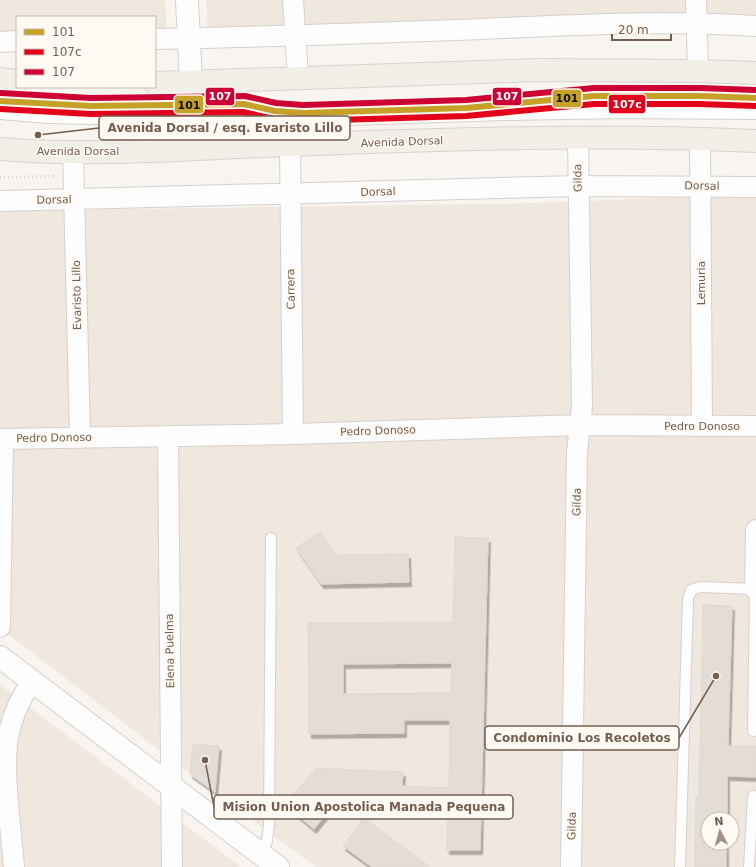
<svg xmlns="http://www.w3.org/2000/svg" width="756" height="867" viewBox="0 0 756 867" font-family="'DejaVu Sans',sans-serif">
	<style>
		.residential { fill: #f0e7de; fill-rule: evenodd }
		.building { fill: #e4ddd7; stroke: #e0d8d2; fill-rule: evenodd; filter: url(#shadow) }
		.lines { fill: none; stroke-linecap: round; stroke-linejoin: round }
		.lane-casing { stroke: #d5d0cb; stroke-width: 12 }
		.street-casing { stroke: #d5d0cb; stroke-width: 22 }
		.secondary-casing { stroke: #d6d0ca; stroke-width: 24 }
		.primary-casing { stroke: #d9d1cc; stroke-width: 24 }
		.path { stroke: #dad4d0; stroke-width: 2.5; stroke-dasharray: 1 3; stroke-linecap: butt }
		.lane { stroke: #fefdfd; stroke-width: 10 }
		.street { stroke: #fefdfd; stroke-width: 20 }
		.secondary { stroke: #fefdfd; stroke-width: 22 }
		.primary { stroke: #f2eee8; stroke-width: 22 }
		.bus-1-casing { stroke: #fef9f2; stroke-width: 9 }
		.bus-2-casing { stroke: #fef9f2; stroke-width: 9 }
		.bus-3-casing { stroke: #fef9f2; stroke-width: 9 }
		.bus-1 { stroke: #c6a128; stroke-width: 6 }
		.bus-2 { stroke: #e2001a; stroke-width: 6 }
		.bus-3 { stroke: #c03; stroke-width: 6 }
		.labels { text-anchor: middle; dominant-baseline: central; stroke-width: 3; stroke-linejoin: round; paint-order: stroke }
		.street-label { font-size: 11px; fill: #745e50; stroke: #fef9f2 }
		.leader { fill: none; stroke: #745e50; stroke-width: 1.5 }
		.callout-dot { fill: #745e50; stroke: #fef9f2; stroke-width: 1.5 }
		.callout { fill: #fef9f2; stroke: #745e50; stroke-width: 1.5 }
		.callout-label { font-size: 12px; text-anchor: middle; font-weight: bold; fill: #745e50 }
		.line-badge { stroke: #fef9f2; stroke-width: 1.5 }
		.badge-label { font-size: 11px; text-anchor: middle; font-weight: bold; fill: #fff }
		.pale-badge-label { font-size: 11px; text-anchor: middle; font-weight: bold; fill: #111 }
	</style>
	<defs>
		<filter id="shadow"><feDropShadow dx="2.5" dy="4.5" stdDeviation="0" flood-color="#0004"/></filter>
	</defs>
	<rect width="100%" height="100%" fill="#f8f4f0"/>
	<path class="residential" d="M0,0h165l2,33h-12v-16h-138v19h-17z
		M206,0h550v21l-548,11z
		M756,194v673h-440l-136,-101 -180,-138v-417l536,-8zM708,819h24v24h-24z
		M0,685l241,182h-241z"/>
	<path class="building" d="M320,532l16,23 72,-1 1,28 -88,2 -25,-36z
		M455,537l33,1 -8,312h-33l1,-41 -114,-5 -20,25 -29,-24 31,-37 87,4 -1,14 47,2 1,-68h-46v13l-95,1 -1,-111 145,-1zM452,663l-1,30 -108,1v-30z
		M703,605l29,1 -4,140h28v31l-29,-1v43h-19v24h18v24h-31l1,-70h3z
		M193,744l26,2 -4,46 -25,-18z
		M364,818l40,30 26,19h-58l-29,-21z"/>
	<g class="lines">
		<defs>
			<path id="lane" d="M0,101c81,9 162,5 244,3l17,3 14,4 28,2 163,-5 128,-12h106l56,2
				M0,114l48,4 50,1 56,7 352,-11 117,-2 133,1
				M753,731l2,-142
				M262,854l5,-13 2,-16 2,-287
				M680,867l8,-268 3,-9 9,-3 56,2
				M749,867l4,-71"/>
			<path id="street" d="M293,0l5,78
				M696,0l2,71
				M155,39c109,-2 217,-6 326,-10 91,-4 184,-9 275,-3
				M0,42l17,-1
				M700,139l2,287
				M290,145l3,289
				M73,152l7,285
				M0,201l578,-15 178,1
				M168,436l4,431
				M0,439l293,-5 287,-9 176,1
				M755,589l1,-59
				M0,627l3,-188
				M14,867c-2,-21 -4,-43 -6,-64 -4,-50 -5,-79 24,-122
				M571,867l6,-414 5,-47 -4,-269"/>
			<path id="secondary" d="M187,0l4,82 3,23 9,43
				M0,657l278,210"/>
			<path id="primary" d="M0,79l17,2
				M155,83l384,-13 159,1 58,2
				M0,149c96,8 193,-1 289,-4 155,-6 311,-11 467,-4"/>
		</defs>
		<use href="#lane" class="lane-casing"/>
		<use href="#street" class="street-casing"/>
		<use href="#secondary" class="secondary-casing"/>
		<use href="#primary" class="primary-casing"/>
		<path class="path" d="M0,177l55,-1"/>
		<use href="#lane" class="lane"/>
		<use href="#street" class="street"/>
		<use href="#secondary" class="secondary"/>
		<use href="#primary" class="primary"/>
		<defs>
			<path id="bus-1" d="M0,101l91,5 153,-2 31,7 28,2 163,-5 128,-12h106l56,2"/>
			<path id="bus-2" d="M0,109l91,5 152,-2 31,7 29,2 163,-5 128,-12h106l56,2"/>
			<path id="bus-3" d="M1,93l90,5 154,-2 31,7 27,2 163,-5 128,-12h106l56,2"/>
		</defs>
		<use href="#bus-1" class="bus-1-casing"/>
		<use href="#bus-2" class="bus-2-casing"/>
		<use href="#bus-3" class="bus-3-casing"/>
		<use href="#bus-1" class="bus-1"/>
		<use href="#bus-2" class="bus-2"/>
		<use href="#bus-3" class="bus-3"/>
	</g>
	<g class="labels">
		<g class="street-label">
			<text transform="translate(402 142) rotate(-2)">Avenida Dorsal</text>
			<text x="78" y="151">Avenida Dorsal</text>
			<text transform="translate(578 178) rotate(-91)">Gilda</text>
			<text transform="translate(702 186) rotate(1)">Dorsal</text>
			<text transform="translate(378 192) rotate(-2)">Dorsal</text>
			<text transform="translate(54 200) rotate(-1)">Dorsal</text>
			<text transform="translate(701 283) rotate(-90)">Lemuria</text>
			<text transform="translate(291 289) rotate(-91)">Carrera</text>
			<text transform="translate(77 295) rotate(-91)">Evaristo Lillo</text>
			<text x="702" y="426">Pedro Donoso</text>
			<text transform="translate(378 431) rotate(-2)">Pedro Donoso</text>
			<text transform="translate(54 438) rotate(-1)">Pedro Donoso</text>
			<text transform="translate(577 502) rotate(-89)">Gilda</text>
			<text transform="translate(170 651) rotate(-91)">Elena Puelma</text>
			<text transform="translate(572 826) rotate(-89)">Gilda</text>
		</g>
	</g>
	<path class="leader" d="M38 135L99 128M716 676L679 738M205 760L214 807"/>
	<g class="callout-dot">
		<circle cx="38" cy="135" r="4"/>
		<circle cx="716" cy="676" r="4"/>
		<circle cx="205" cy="760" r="4"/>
	</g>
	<g class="callout">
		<rect x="99" y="116" width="251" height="24" rx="4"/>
		<rect x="485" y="726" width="194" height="24" rx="4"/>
		<rect x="214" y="795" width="299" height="24" rx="4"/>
	</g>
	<g class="callout-label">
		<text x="225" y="132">Avenida Dorsal / esq. Evaristo Lillo</text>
		<text x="582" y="742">Condominio Los Recoletos</text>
		<text x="364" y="811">Mision Union Apostolica Manada Pequena</text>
	</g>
	<g class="line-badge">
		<rect x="492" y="87" width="30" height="19" rx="4" fill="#c03"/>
		<rect x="205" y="87" width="30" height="19" rx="4" fill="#c03"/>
		<rect x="552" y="89" width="30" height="19" rx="4" fill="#c6a128"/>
		<rect x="608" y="94" width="38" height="20" rx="4" fill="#e2001a"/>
		<rect x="174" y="95" width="30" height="19" rx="4" fill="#c6a128"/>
	</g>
	<g class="badge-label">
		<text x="507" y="100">107</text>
		<text x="220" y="100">107</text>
		<text x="627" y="108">107c</text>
	</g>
	<g class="pale-badge-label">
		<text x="567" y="102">101</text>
		<text x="189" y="109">101</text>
	</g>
	<rect x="16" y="16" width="140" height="72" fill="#fef9f2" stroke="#c7bbb1"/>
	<rect x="24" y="29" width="20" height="6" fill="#c6a128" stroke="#c7bbb1"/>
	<text x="52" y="36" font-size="12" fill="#745e50">101</text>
	<rect x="24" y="49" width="20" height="6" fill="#e2001a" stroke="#c7bbb1"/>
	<text x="52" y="56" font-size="12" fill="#745e50">107c</text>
	<rect x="24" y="69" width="20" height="6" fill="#cc0033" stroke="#c7bbb1"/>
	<text x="52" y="76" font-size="12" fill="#745e50">107</text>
	<g transform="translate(720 831) rotate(354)"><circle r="19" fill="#fef9f2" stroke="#c7bbb1"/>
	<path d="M0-3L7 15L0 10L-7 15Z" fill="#a29288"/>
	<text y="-6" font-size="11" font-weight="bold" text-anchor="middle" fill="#745e50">N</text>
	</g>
	<path d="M612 34v6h59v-6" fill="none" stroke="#745e50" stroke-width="2"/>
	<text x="618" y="34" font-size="12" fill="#745e50" stroke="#fef9f2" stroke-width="3" paint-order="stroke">20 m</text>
</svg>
